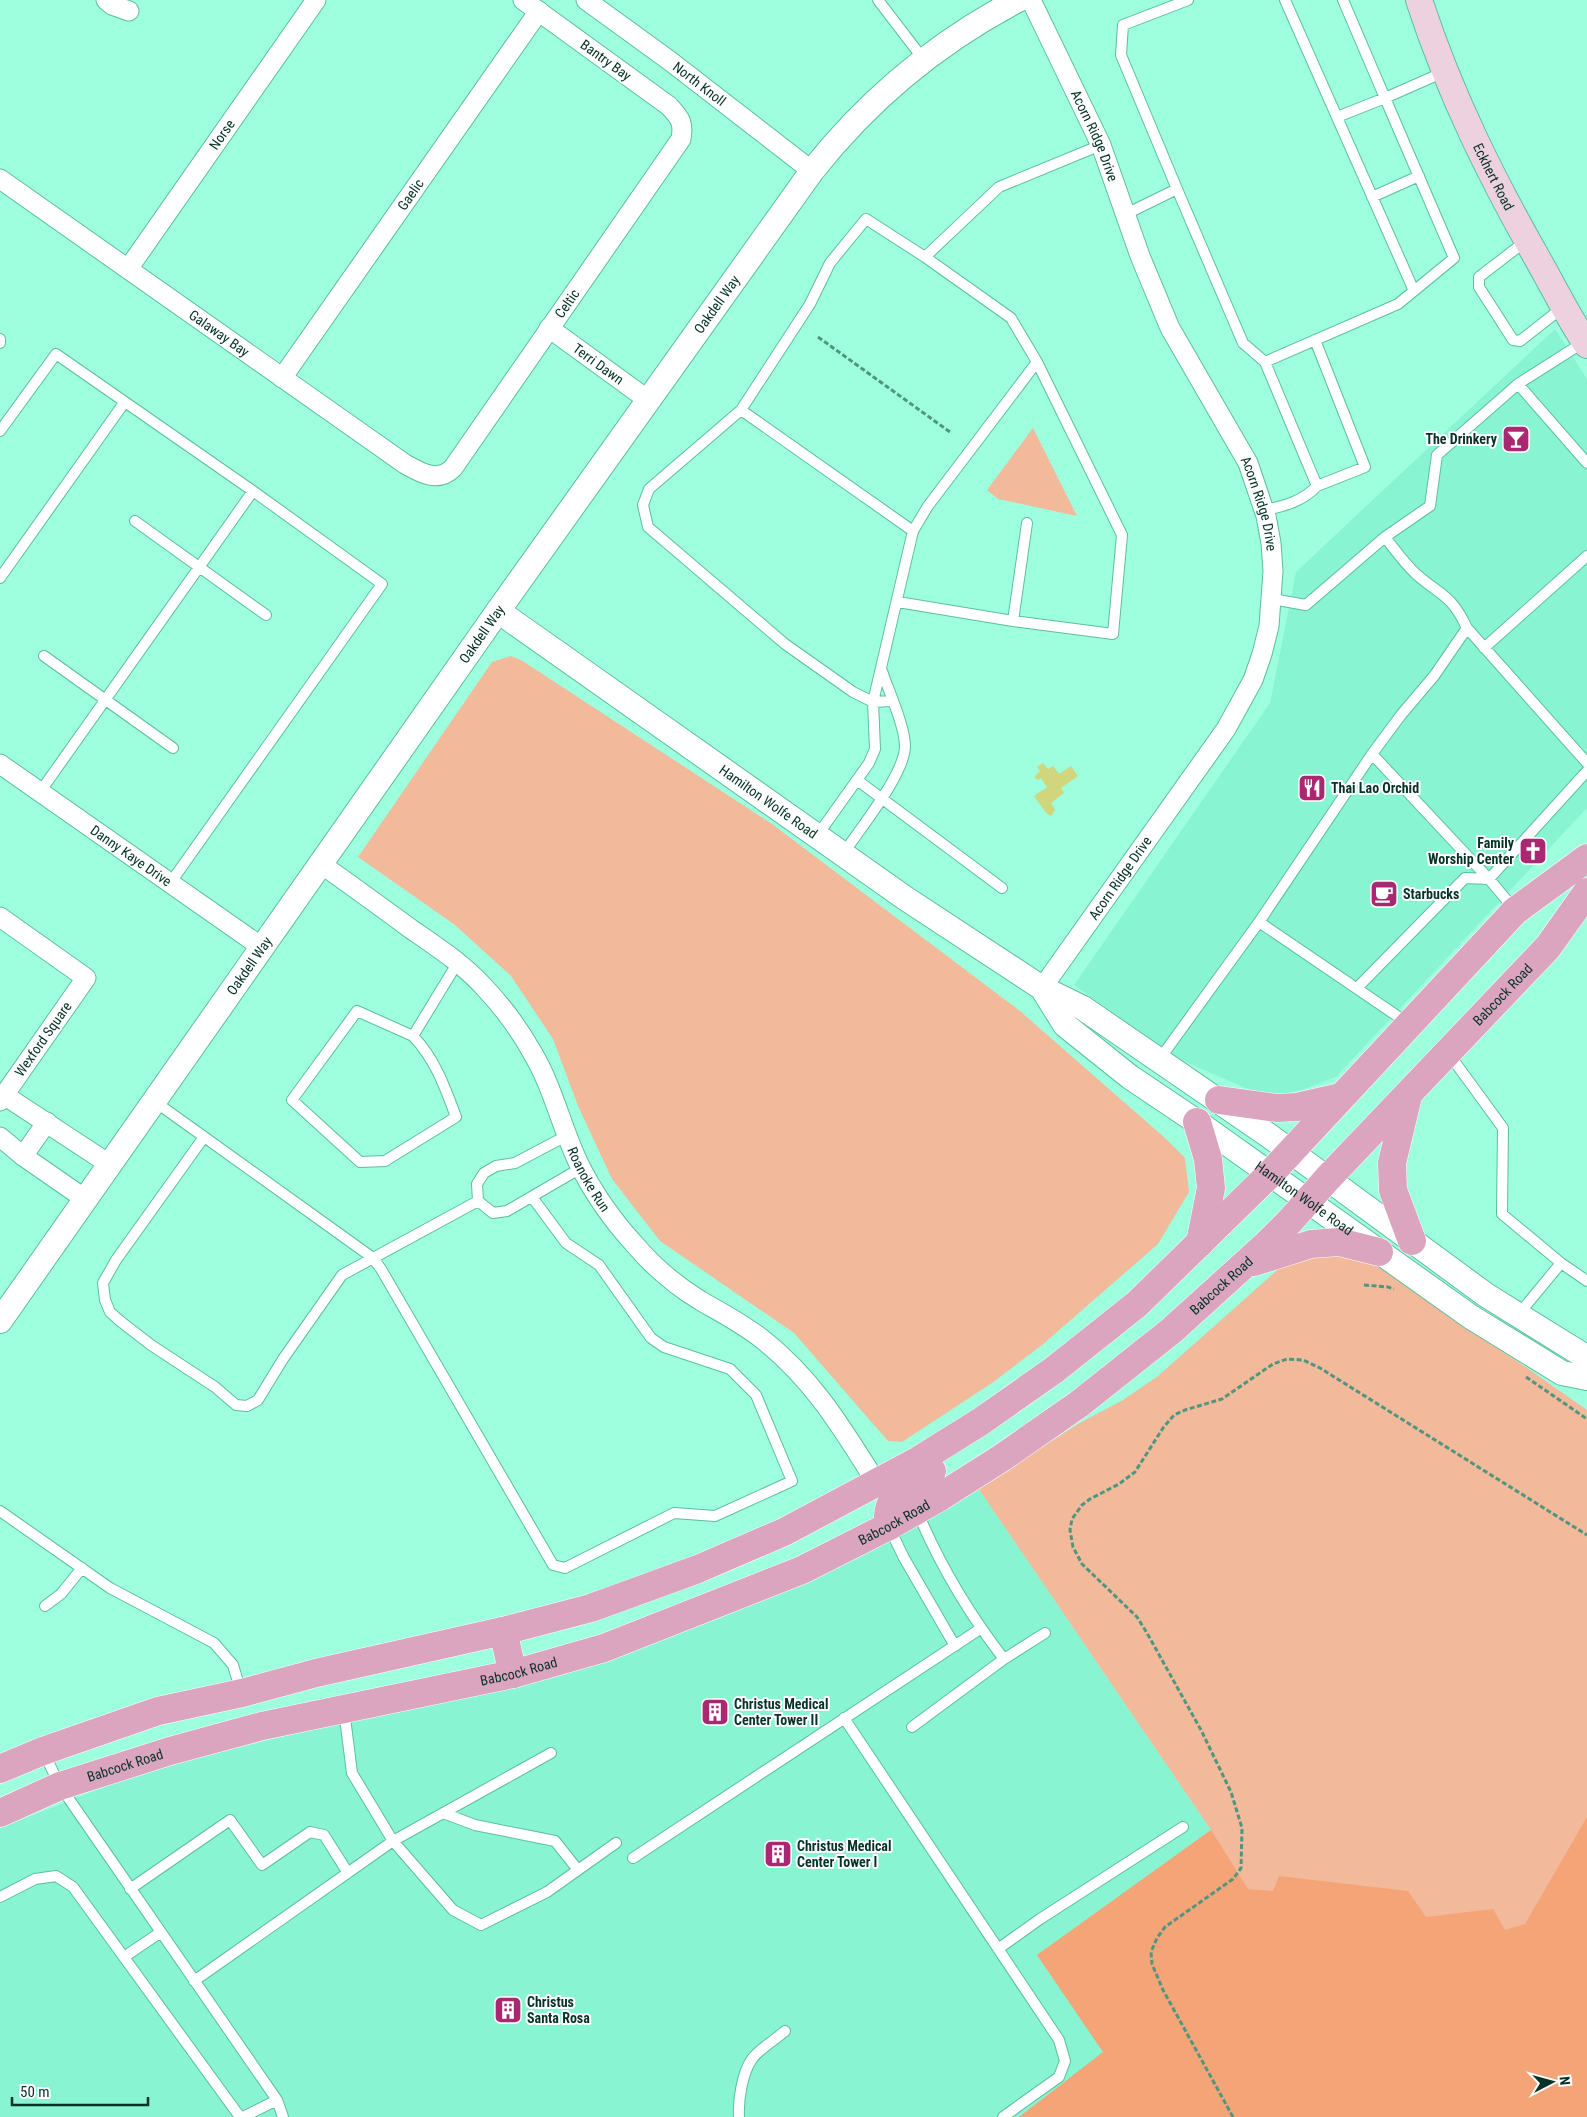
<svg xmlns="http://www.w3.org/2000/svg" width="1587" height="2117" viewBox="0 0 1587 2117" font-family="'Roboto Condensed',sans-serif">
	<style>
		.built { fill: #88f4d2 }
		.green { fill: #f2ba9a }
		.forest { fill: #f4a476 }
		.water { fill: #d1d57c }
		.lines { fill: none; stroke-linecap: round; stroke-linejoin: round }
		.service-casing { stroke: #5cbea0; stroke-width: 12 }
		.minor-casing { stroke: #5cbea0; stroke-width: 21 }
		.tertiary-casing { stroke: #5cbea0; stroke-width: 26 }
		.secondary-casing { stroke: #5cbea0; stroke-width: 28 }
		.primary-casing { stroke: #fff; stroke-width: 29 }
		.path { stroke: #4f9680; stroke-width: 3; stroke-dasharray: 5 2.5; stroke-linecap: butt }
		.service { stroke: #fff; stroke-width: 10 }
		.minor { stroke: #fff; stroke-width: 19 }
		.tertiary { stroke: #fff; stroke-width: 24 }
		.secondary { stroke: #edd1df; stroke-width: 26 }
		.primary { stroke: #dba4bf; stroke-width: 28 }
		.labels { text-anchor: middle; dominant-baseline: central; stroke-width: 4; stroke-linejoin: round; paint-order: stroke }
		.street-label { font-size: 14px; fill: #053226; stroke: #fff }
		.poi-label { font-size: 14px; font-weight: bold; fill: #053226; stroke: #fff; text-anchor: start }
	</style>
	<rect width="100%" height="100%" fill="#9effdf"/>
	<path class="built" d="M1555,329l32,50v429l-251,269 -34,13 -36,7 -87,-38 -105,-74 196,-282 26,-131z
		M978,1488l233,342 -174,125 112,162h-1149v-289l122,-48 87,-25 435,-108 82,-31 114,-52z"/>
	<path class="green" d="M1033,428l44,88 -79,-17 -11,-9z
		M511,656l10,4 251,164 248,187 145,127 20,20 4,34 -31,52 -116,101 -50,38 -90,59 -14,-1 -94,-108 -134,-92 -48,-62 -34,-73 -25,-67 -42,-63 -56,-51 -97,-68 134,-195z
		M1314,1252l51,8 31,16 191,134v707h-438l-112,-162 174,-125 -233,-342 100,-64 45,-24 35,-24 125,-111z"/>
	<path class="forest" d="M1587,1817v300h-568l84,-65 -66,-97 174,-125 37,59 25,2 6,-15 129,15 18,26 67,-8 12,21 20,-6z"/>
	<path class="water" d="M1043,763l5,6 5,-3 6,8 12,-8 7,10 -17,12 3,5 -13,10 4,7 -4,6 -4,-2 -13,-18 13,-9 -6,-9 -3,2 -4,-3 6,-6 -3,-4z"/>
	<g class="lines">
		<defs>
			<path id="service" d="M878,0l46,60
				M1285,0l129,291
				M1343,0l42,98 59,-26
				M1177,189l66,154 22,19 133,-58 56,-46 -69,-160 -48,19
				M1372,197l47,-21
				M1126,214l51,-25 -56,-134 2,-30 65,-25
				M1526,241l-47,36v10l34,53 7,1 42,-33
				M925,257l74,-70 102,-42
				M0,339v4
				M1265,362l52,124 48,-19 -50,-127
				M1518,384l69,79
				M741,410l172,121
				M0,431l56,-77 197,137 129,93 -211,298
				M1265,510c20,-4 38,-9 52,-24
				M135,521l131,94
				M1385,537c10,13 19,26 31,37 25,22 35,20 51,54
				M0,578l124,-175
				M1272,599l34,6 79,-68 45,-31 7,-51 81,-71 66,-42
				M1013,621l14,-98
				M1484,648l103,-92
				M44,656l129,92
				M891,701l-18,1 -20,-10 -68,-48 -137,-117 -5,-22 6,-16 92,-79 69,-106 20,-41 36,-44 59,38 86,61 26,44 85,173 -9,99 -100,-13 -115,-19
				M1372,754l117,125 98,-108
				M857,780l145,108
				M40,792l213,-301
				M817,836l52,-73 6,-14 -2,-47 40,-171 15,-25 109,-144
				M843,854c16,-24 63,-81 62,-109 -1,-21 -16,-53 -23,-74
				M1259,922l150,102
				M1357,988l108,-110 24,1 26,31
				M413,1036c22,23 32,51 43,81l-71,44 -25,1 -68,-62 65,-89 56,25 45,-74
				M1449,1054l54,74 -1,86 59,49 -43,52
				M1159,1060l100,-138 113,-168 29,-39 33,-39 33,-48 120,135
				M154,1101l219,157 8,11 172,296 12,3 109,-55 41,3 77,-35 -36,-86 -26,-26 -66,-22 -13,-9 -52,-73 -33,-22 -34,-46
				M568,1135l-53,28 -19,3 -12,7 -7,11 1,17 15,12 14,-2 74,-43
				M204,1137l-88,123 -13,23 2,17 5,12 10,9 31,24 64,42 21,18 11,1 11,-6 25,-41 59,-84 136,-74
				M1561,1263l26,18
				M0,1511l110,77 104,55 19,22 8,27
				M889,1527l15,31 51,88
				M45,1606l16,-12 21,-26
				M1004,1659l41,-26
				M344,1710l8,63 41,68 60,69 28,15 66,-33 69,-49
				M844,1718l215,322 6,21 -6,16 -56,40
				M912,1727l92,-68c-35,-45 -65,-96 -87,-148
				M44,1753l16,33 217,314 6,17
				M443,1813l32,12 80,16 23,29
				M633,1858l347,-229
				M130,1889l100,-69 32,45 48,-33 14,3 24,38
				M0,1897l35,-18 21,-3 17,11 167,230
				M998,1949l42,-30 143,-92
				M124,1957l37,-25
				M194,1981l199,-140 158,-88
				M243,2117l34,-17
				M739,2117c-1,-16 3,-44 13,-58 7,-10 23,-19 33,-28"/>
			<g id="minor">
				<path d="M106,0l6,5 17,6"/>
				<path id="s1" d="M586,0l84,61 142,110"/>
				<path id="s2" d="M1031,0l70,145 39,111 30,72 78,135 18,53 5,27 2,28 -4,55 -7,28 -9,26 -27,49 -184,259"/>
				<path id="s3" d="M0,179l405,285c16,9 33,19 48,4l228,-329c3,-17 -1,-21 -12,-33l-146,-106"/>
				<path id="s4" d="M128,269l188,-269"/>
				<path id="s5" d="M549,328l99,72"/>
				<path id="s6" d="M282,378l257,-367"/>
				<path id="s7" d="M0,764l263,184"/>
				<path id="s8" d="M321,864c30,21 60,43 90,65 26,18 52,35 73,58 19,20 35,42 48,65 21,35 29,74 46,110 15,31 35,59 58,84 18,21 42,41 65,55 21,12 42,23 61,38 51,40 80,89 114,143"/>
				<path d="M0,917l86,61 -86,123"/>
				<path d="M4,1095l105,69"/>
				<path d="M0,1137l23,19 62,43"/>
				<path d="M23,1156l24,-34"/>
			</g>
			<g id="tertiary">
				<path id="s9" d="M498,611l407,287 137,90 41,20 185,127 218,160 95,59 6,9"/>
				<path id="s10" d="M1042,988l23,37 65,52 67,45 274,195 91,56 25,5"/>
				<path id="s11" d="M0,1321l498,-710 314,-440c56,-71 126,-129 206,-171"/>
			</g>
			<g id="secondary">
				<path id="s12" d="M1419,0c31,95 73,179 122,265 15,27 29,55 46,80"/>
			</g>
			<g id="primary">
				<path d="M1408,1096l-16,67 1,27 19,51"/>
				<path d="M1219,1100l58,8 20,-1 44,-10"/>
				<path d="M1197,1122l11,37 3,29 -11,55"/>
				<path d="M1254,1262l57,-18 28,-2 40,10"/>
				<path d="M889,1526c-7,-30 21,-42 43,-55"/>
				<path d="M503,1631l10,43"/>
				<path d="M0,1769l43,-18 115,-40 84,-18 74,-20 187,-42 88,-23 107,-39 86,-37 135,-72 61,-38 74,-52 83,-66 133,-130 245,-263 72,-53"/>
				<path id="s13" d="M0,1813l60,-27 110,-35 92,-25 251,-52 91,-26 198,-78 87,-44 51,-29 63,-40 76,-53 92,-73 95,-86 24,-24 38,-43 220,-231 39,-55"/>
			</g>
		</defs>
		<use href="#service" class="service-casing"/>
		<use href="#minor" class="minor-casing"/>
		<use href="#tertiary" class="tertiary-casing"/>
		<use href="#secondary" class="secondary-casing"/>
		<use href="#primary" class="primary-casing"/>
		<path class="path" d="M818,337l132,95
			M1364,1285l24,2 6,2
			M1526,1377l61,42
			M1233,2117l-70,-127 -11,-26 -1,-12 6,-14 8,-11 68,-48 8,-11 1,-40 -11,-36 -30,-62 -54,-97 -10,-16 -55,-53 -9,-17 -3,-17 2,-11 10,-14 8,-6 29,-15 16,-12 28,-44 11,-13 11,-5 37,-11 51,-35 14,-5 16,1 17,8 267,167"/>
		<use href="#service" class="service"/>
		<use href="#minor" class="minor"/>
		<use href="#tertiary" class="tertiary"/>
		<use href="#secondary" class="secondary"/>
		<use href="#primary" class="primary"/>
	</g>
	<defs>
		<symbol id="bar-square" viewBox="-11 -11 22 22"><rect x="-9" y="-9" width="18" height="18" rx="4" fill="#aa2771" stroke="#fff"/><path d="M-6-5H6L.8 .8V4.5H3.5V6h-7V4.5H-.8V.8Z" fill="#fff"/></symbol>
		<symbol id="restaurant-square" viewBox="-11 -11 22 22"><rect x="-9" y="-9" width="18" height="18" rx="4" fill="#aa2771" stroke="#fff"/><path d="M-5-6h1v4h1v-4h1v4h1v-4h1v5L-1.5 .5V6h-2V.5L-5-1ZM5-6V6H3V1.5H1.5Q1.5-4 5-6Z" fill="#fff"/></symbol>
		<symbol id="church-square" viewBox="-11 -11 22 22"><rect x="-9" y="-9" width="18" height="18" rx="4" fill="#aa2771" stroke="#fff"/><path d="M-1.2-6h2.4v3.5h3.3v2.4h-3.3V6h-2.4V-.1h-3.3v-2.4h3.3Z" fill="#fff"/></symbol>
		<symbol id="cafe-square" viewBox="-11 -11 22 22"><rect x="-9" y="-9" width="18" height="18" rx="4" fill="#aa2771" stroke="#fff"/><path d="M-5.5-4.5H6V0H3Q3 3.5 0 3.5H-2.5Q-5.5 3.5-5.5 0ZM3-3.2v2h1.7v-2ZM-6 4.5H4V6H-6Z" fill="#fff"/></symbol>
		<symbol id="building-square" viewBox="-11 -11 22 22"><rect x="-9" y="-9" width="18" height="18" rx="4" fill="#aa2771" stroke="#fff"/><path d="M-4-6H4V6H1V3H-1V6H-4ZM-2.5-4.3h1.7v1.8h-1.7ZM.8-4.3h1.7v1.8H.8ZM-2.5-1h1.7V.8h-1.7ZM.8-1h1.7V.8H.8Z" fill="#fff"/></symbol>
	</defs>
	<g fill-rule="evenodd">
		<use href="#bar-square" x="1500" y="423" width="32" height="32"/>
		<use href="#restaurant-square" x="1296" y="772" width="32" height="32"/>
		<use href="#church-square" x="1517" y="835" width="32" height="32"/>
		<use href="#cafe-square" x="1368" y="878" width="32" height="32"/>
		<use href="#building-square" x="699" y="1696" width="32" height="32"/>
		<use href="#building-square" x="762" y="1838" width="32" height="32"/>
		<use href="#building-square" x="492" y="1994" width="32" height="32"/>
	</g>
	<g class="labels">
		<g class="street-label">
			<text transform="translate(606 60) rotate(36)">Bantry Bay</text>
			<text stroke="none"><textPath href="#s1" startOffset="141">North Knoll</textPath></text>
			<text stroke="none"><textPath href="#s4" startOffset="164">Norse</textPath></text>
			<text stroke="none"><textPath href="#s2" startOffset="150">Acorn Ridge Drive</textPath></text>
			<text stroke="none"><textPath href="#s12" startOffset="192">Eckhert Road</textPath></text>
			<text stroke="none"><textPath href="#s6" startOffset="224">Gaelic</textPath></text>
			<text stroke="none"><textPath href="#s3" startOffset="748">Celtic</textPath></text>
			<text stroke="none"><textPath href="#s11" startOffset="1244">Oakdell Way</textPath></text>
			<text stroke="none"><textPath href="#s3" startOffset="268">Galaway Bay</textPath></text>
			<text stroke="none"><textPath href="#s5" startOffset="61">Terri Dawn</textPath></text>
			<text stroke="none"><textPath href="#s2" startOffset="555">Acorn Ridge Drive</textPath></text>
			<text stroke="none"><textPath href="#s11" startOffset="839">Oakdell Way</textPath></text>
			<text stroke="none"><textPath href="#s9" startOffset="331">Hamilton Wolfe Road</textPath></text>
			<text stroke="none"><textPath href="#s7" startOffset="160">Danny Kaye Drive</textPath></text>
			<text transform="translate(1120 878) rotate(-55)">Acorn Ridge Drive</text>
			<text stroke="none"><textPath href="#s11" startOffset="434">Oakdell Way</textPath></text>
			<text stroke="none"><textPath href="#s13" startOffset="1754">Babcock Road</textPath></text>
			<text transform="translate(43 1039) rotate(-55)">Wexford Square</text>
			<text stroke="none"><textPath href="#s8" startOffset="425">Roanoke Run</textPath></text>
			<text stroke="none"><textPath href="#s10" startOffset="339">Hamilton Wolfe Road</textPath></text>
			<text stroke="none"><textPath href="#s13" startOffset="1349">Babcock Road</textPath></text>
			<text stroke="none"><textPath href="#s13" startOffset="944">Babcock Road</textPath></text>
			<text stroke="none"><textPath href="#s13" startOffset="539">Babcock Road</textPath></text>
			<text stroke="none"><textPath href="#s13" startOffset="134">Babcock Road</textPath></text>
		</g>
		<g class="poi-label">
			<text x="1497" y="439" text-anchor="end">The Drinkery</text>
			<text x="1331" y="788">Thai Lao Orchid</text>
			<text x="1514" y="843" text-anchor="end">Family<tspan x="1514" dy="16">Worship Center</tspan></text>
			<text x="1403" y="894">Starbucks</text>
			<text x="734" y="1704">Christus Medical<tspan x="734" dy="16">Center Tower II</tspan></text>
			<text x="797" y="1846">Christus Medical<tspan x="797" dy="16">Center Tower I</tspan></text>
			<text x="527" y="2002">Christus<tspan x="527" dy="16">Santa Rosa</tspan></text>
		</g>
	</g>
	<g transform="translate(1552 2082) rotate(84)" stroke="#ffffff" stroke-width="4" paint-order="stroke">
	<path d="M0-4L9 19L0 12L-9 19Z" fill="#053226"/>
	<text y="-8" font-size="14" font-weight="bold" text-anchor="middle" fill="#053226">N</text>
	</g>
	<path d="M12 2097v8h136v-8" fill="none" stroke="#053226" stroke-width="2.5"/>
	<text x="20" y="2097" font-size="15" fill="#053226" stroke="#ffffff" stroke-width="4" paint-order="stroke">50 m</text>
</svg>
